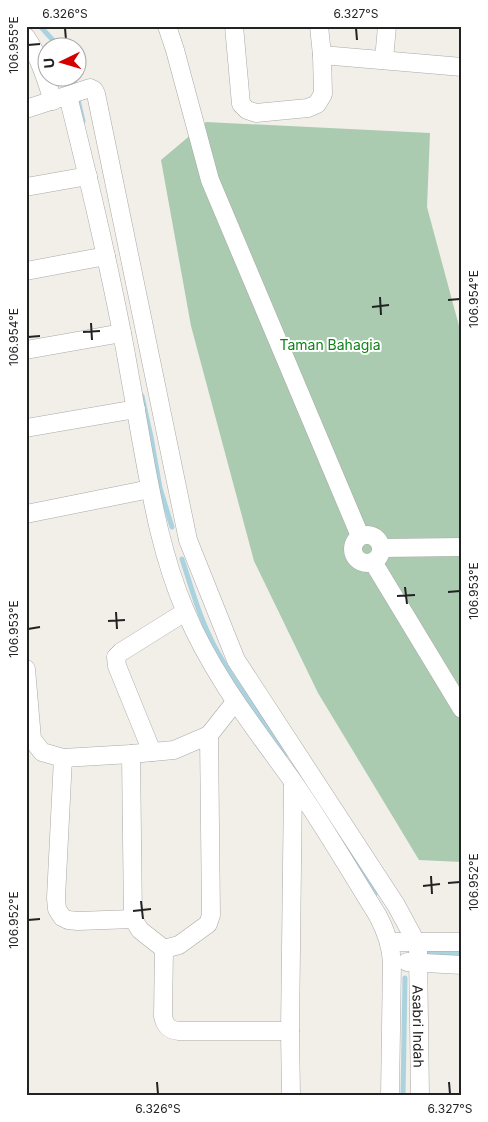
<svg xmlns="http://www.w3.org/2000/svg" width="488" height="1122" viewBox="0 0 488 1122" font-family="Inter,sans-serif">
	<style>
		.cemetery { fill: #aacbaf }
		.lines { fill: none; stroke-linecap: round; stroke-linejoin: round }
		.stream { stroke: #aad3df; stroke-width: 5 }
		.street-casing { stroke: #a9a9a9; stroke-width: 19 }
		.street { stroke: #fff; stroke-width: 18 }
		.ticks { fill: none; stroke: #222; stroke-width: 2 }
		.labels { text-anchor: middle; dominant-baseline: central; stroke-width: 4; stroke-linejoin: round; paint-order: stroke }
		.park-label { font-size: 14px; fill: #0c8416; stroke: #fff }
		.street-label { font-size: 14px; fill: #222; stroke: #fff }
		.neatline { fill: none; stroke: #222; stroke-width: 2 }
		.ticks-label { font-size: 12px; text-anchor: middle; fill: #222 }
	</style>
	<rect width="100%" height="100%" fill="#f2efe9"/>
	<path class="cemetery" d="M206,122l224,11 -3,74 35,130v525l-43,-2 -101,-167 -64,-132 -63,-235 -30,-166z"/>
	<g class="lines">
		<path class="stream" d="M40,26l20,22
			M73,78l10,43
			M142,396l9,41 9,51 12,39
			M182,559c10,30 18,61 34,90 20,37 47,71 71,105
			M325,812l43,69 7,13
			M422,953h40
			M403,1096l2,-118"/>
		<defs>
			<g id="street">
				<path d="M167,26l8,24 35,130 150,356"/>
				<path d="M234,26l7,78 6,6 9,3 52,-5 9,-4 6,-10 -1,-39 -3,-29"/>
				<path d="M26,37c13,19 20,42 27,64"/>
				<path d="M322,55l140,12"/>
				<path d="M384,60l3,-34"/>
				<path d="M68,96c21,84 41,168 57,253 6,34 12,68 18,101 10,55 20,109 42,160 26,63 68,116 107,170 31,44 58,91 86,136 8,15 13,29 14,46l-2,134"/>
				<path id="s1" d="M26,109l64,-21 4,2 2,4 92,446 48,120 160,245 20,37 2,8 2,146"/>
				<path d="M26,187l62,-11"/>
				<path d="M26,271l80,-15"/>
				<path d="M26,350l96,-17"/>
				<path d="M26,428l110,-19"/>
				<path d="M26,514l124,-25"/>
				<circle cx="367" cy="549" r="14"/>
				<path d="M381,548l81,-1"/>
				<path d="M373,562l89,147"/>
				<path d="M26,669l6,70 10,13 21,6 68,-4 43,-4 35,-15 2,180 -3,9 -29,21 -15,4"/>
				<path d="M209,735l26,-33"/>
				<path d="M152,752l-35,-86 -1,-9 5,-5 64,-40"/>
				<path d="M131,754l2,165"/>
				<path d="M63,758l-7,140 1,11 5,8 6,3 10,1 55,-2 7,11 24,19 -1,67c2,10 6,14 16,15h111"/>
				<path d="M389,942h73"/>
				<path d="M407,962l55,3"/>
				<path d="M291,1096l-1,-65 3,-248"/>
			</g>
		</defs>
		<use href="#street" class="street-casing"/>
		<use href="#street" class="street"/>
	</g>
	<path class="ticks" d="M65,28l1,12M356,28l1,12M28,45l12,-1M380,297l1,18M448,300l12,-1M372,307l17,-2M91,323l1,17M83,332l17,-1M28,337l12,-1M405,587l2,17M448,592l12,-1M397,596l18,-1M116,612l1,17M108,621l17,-1M28,629l12,-2M431,876l1,18M448,883l12,-1M423,886l17,-2M141,901l2,18M133,911l18,-2M28,920l12,-1M157,1082l1,12M449,1082l1,12"/>
	<g class="labels">
		<g class="park-label">
			<text x="330" y="344">Taman Bahagia</text>
		</g>
		<g class="street-label">
			<text stroke="none"><textPath href="#s1" startOffset="1080">Asabri Indah</textPath></text>
		</g>
	</g>
	<rect width="488" height="1122" fill="none" stroke="#ffffff" stroke-width="55"/>
	<g transform="translate(62 62) rotate(265)"><circle r="24" fill="#ffffff" stroke="#a7a7a7"/>
	<path d="M0-4L9 19L0 12L-9 19Z" fill="#d40000"/>
	<text y="-8" font-size="14" font-weight="bold" text-anchor="middle" fill="#222222">U</text>
	</g>
	<rect x="28" y="28" width="432" height="1066" class="neatline"/>
	<g class="ticks-label">
		<text x="65" y="18">6.326°S</text>
		<text x="356" y="18">6.327°S</text>
		<text transform="translate(14 45) rotate(-90)" y="4">106.955°E</text>
		<text transform="translate(474 299) rotate(-90)" y="4">106.954°E</text>
		<text transform="translate(14 337) rotate(-90)" y="4">106.954°E</text>
		<text transform="translate(474 591) rotate(-90)" y="4">106.953°E</text>
		<text transform="translate(14 629) rotate(-90)" y="4">106.953°E</text>
		<text transform="translate(474 882) rotate(-90)" y="4">106.952°E</text>
		<text transform="translate(14 920) rotate(-90)" y="4">106.952°E</text>
		<text x="158" y="1113">6.326°S</text>
		<text x="450" y="1113">6.327°S</text>
	</g>
</svg>
